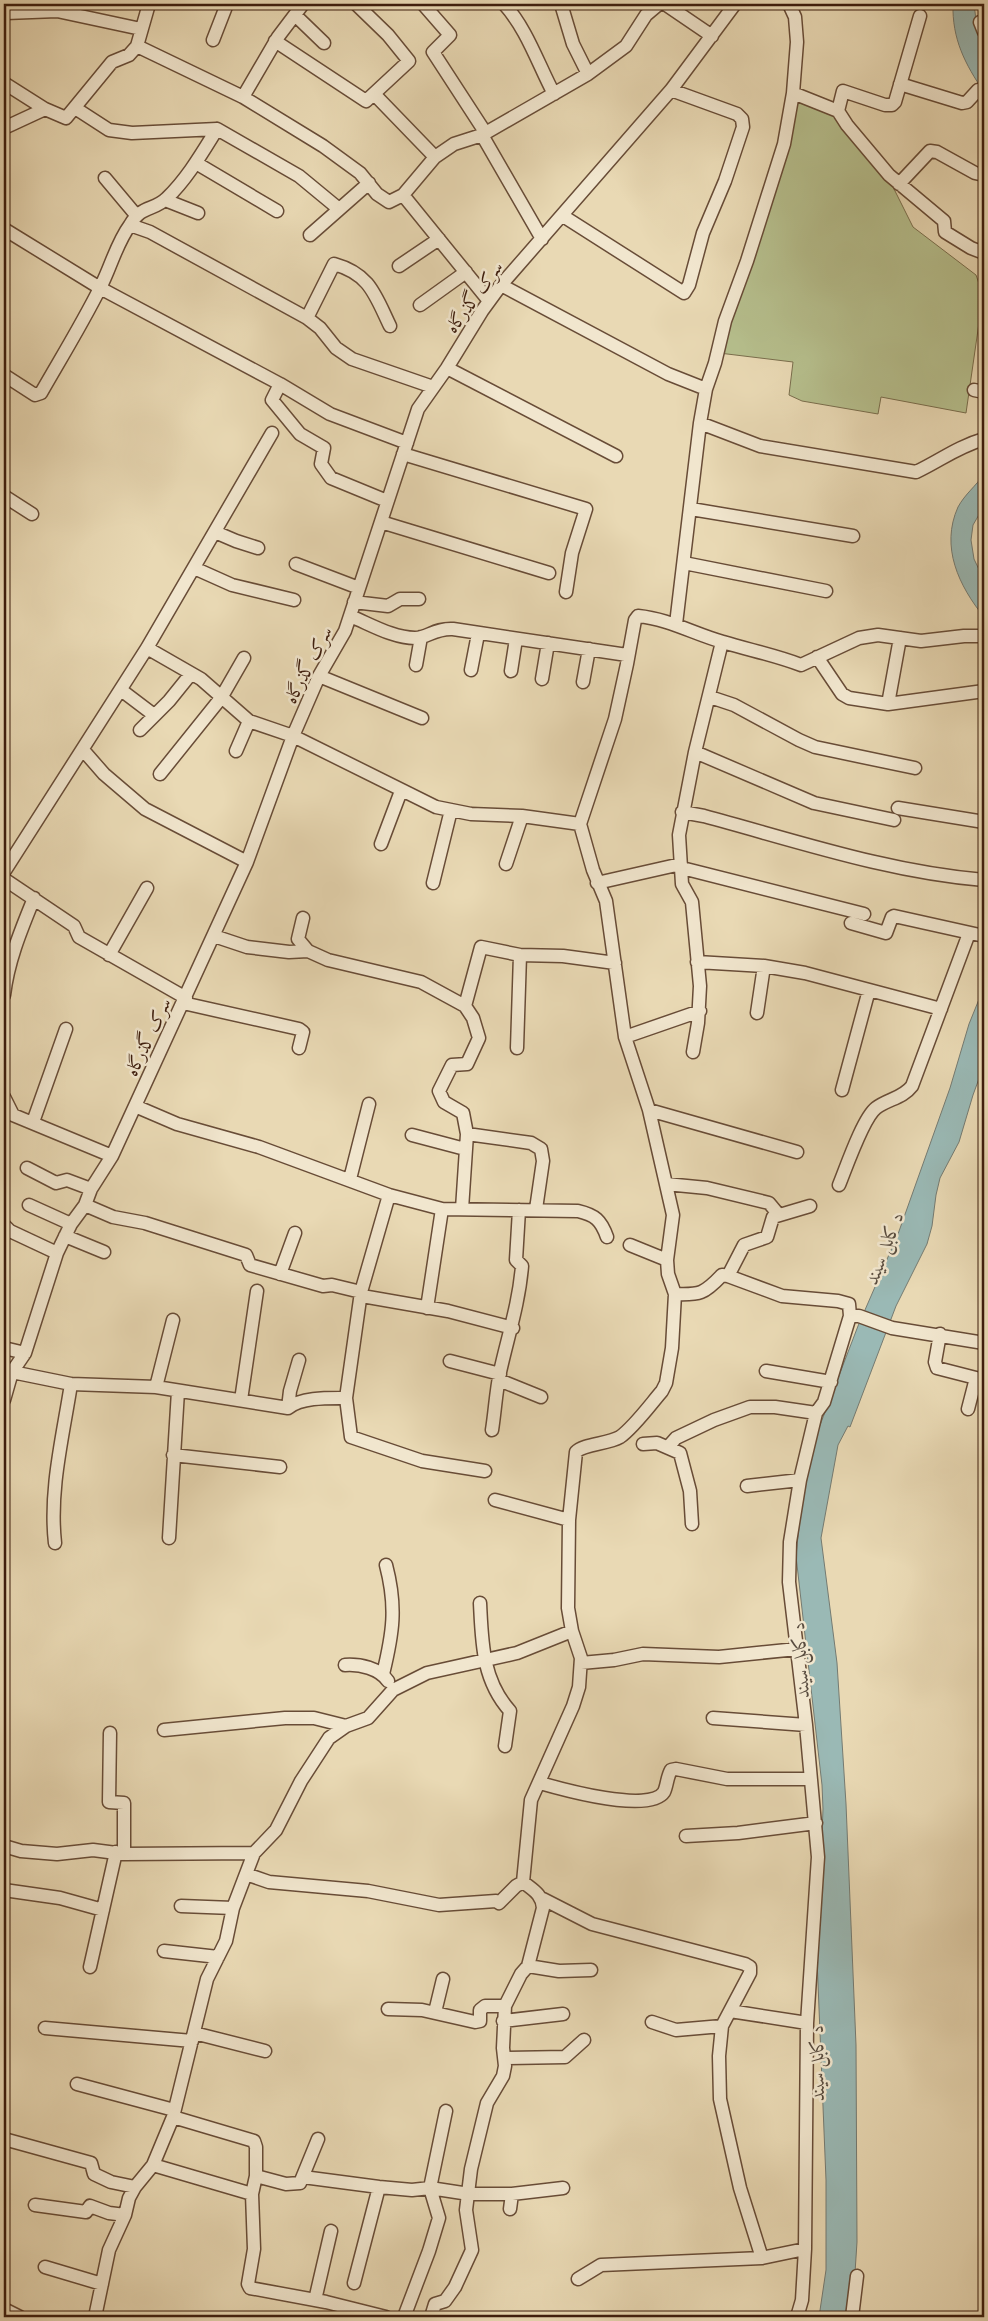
<svg xmlns="http://www.w3.org/2000/svg" width="988" height="2321" viewBox="0 0 988 2321" font-family="'IM FELL Great Primer',Amiri,serif">
	<style>
		.green { fill: #b6bf8d; stroke: #7a6e4d }
		.water { fill: #9ab9b5; stroke: #757b72 }
		.lines { fill: none; stroke-linecap: round; stroke-linejoin: round }
		.minor-casing { stroke: #684c37; stroke-width: 15 }
		.minor { stroke: #f1e6ce; stroke-width: 12 }
		.labels { text-anchor: middle; dominant-baseline: central; stroke-width: 5; stroke-linejoin: round; paint-order: stroke }
		.street-label { font-size: 18px; fill: #3d1d0d; stroke: #f1e6ce }
		.water-label { font-size: 19px; font-style: italic; fill: #594c3f; stroke: #f1e6ce }
	</style>
	<rect width="100%" height="100%" fill="#e9d9b4"/>
	<filter id="stains"><feTurbulence type="fractalNoise" baseFrequency=".004" numOctaves="4"/><feColorMatrix values="0 0 0 0 .2 0 0 0 0 .09 0 0 0 0 .02 0 0 0 .5 -.17"/></filter>
	<radialGradient id="worn" r=".72"><stop offset=".6" stop-color="#630" stop-opacity="0"/><stop offset="1" stop-color="#630" stop-opacity=".3"/></radialGradient>
	<path class="green" d="M795,95l40,18 56,70 22,44 63,48 7,20 -17,118 -85,-16 -3,17 -76,-13 -13,-6 4,-33 -74,-9z"/>
	<path class="water" d="M953,4h21l2,16 8,17v55c-19,-28 -32,-53 -31,-88z
		M984,474v32l-11,19 -2,15 3,19 10,21v37c-25,-31 -44,-70 -26,-110 7,-13 18,-21 26,-33z
		M984,987v78l-11,30 -14,47 -19,36 -4,17 -4,31 -5,18 -31,62 -46,121 -2,-1 -10,19 -17,93 16,125 9,141 10,241 1,197 -3,46 -6,29h-29l7,-47v-90l-9,-221 6,-150 -1,-24 -26,-229 5,-50 16,-73 41,-107 40,-92 52,-146 19,-64z"/>
	<g class="lines">
		<defs>
			<path id="minor" d="M423,4l27,31 -17,17 52,80
				M504,4c23,25 34,60 50,90
				M561,4l12,40 15,30
				M665,4l47,32
				M6,13l51,-2 84,18
				M295,15l29,28
				M984,22h-4l4,10
				M213,40l14,-36
				M275,41l91,60 43,-40 -21,-26 -32,-31
				M137,46l106,51 80,49 37,27 17,21 12,8 14,-7 32,-38 19,-13 28,-9 106,-61 38,-28 20,-31 13,-11
				M4,83l41,26 21,9 46,-56 17,-7 8,-9 12,-42
				M900,84l62,19 5,-1 11,-12
				M793,93l45,18 9,14 42,50 55,46 1,11 26,16 13,5
				M243,97l35,-60 25,-33
				M377,97l58,60
				M75,108l34,22 23,3 85,-4 82,47 40,33
				M838,111l5,-20 42,14h7l3,-3 25,-86
				M4,128l41,-19
				M482,135l60,104
				M196,163l81,48
				M105,178l31,37
				M899,184l31,-33 7,1 38,21 9,2
				M403,195l86,106
				M165,200l33,13
				M563,216l121,77 5,-8 14,-52 22,-52 18,-54 -1,-8 -5,-5 -66,-24
				M130,225c11,-20 24,-14 37,-27 20,-19 35,-45 50,-69
				M4,229l96,59 180,96 50,30 77,29
				M310,235l59,-52
				M399,266l40,-27
				M501,285l167,89 38,15
				M420,305l46,-33
				M307,318l27,-54c36,10 41,31 56,62
				M447,368l169,88
				M4,375l31,20 6,-2c20,-35 41,-69 59,-105 11,-21 16,-44 30,-63l20,7 157,86 13,10 16,20 16,11 81,28
				M280,384l-8,16 28,34 24,14 -3,16 10,14 56,23
				M974,390l10,2
				M700,423l60,23 156,26c25,-12 41,-25 68,-33
				M403,454l183,55 -14,44 -6,39
				M4,496l28,18
				M691,509l162,27
				M381,522l168,51
				M215,532l21,9 22,7
				M684,563l142,28
				M296,564l63,24
				M194,568l38,17 62,15
				M354,602l34,4 12,-7h19
				M350,616c20,8 43,22 65,22 13,0 19,-10 38,-9l174,26
				M676,624l24,-201 6,-34 9,-26 10,-42 22,-60 37,-117 9,-51 4,-51 -2,-25 -6,-13
				M147,648l54,31 48,42 44,15 143,71 35,7 51,2 58,8
				M817,657l25,37 7,4 39,6 96,-13
				M416,665l5,-28
				M471,670l7,-36
				M511,671l5,-32
				M319,676l103,42
				M542,679l6,-36
				M583,682l6,-33
				M121,690l33,25
				M710,697l24,8 65,35 16,7 100,21
				M888,704l12,-66
				M140,730l29,-29 21,-26
				M83,750l21,24 41,35 102,53
				M236,751l13,-30
				M695,752l119,51 80,17
				M160,774l61,-76 23,-40
				M898,808l86,14
				M682,812l22,4c93,25 184,56 280,64
				M381,844l20,-53
				M506,864l16,-48
				M682,868l182,46
				M4,872l143,-224 125,-215
				M4,879l70,47 5,11 107,61
				M433,883l18,-73
				M597,883l84,-19
				M303,918l-5,21 10,12
				M851,923l35,10 6,-16 2,-1 90,20
				M214,936l33,11 42,5 19,-1 20,9 93,22 44,24 8,12 6,20 -12,26 -15,1 -13,26 5,11 19,11 4,21 -5,75
				M109,955l38,-67
				M697,962l67,4 41,7 136,36
				M4,995c4,-34 17,-65 30,-97
				M183,1003l116,26 4,3 -4,16
				M465,1006l16,-59 39,8 43,1 52,7
				M757,1013l7,-47
				M625,1037l75,-26
				M517,1048l3,-93
				M693,1052l5,-29 2,-37 -8,-84 -10,-18 -3,-49 16,-83 27,-110
				M842,1090l27,-100
				M4,1097l9,18 99,41
				M135,1106l42,18 82,23 130,48 53,14 136,2c17,4 23,9 29,26
				M649,1110l148,42
				M33,1122l33,-93
				M467,1134l64,9 10,6 2,12 -7,48
				M412,1135l53,14
				M27,1168l29,15 11,-3 24,9
				M350,1179l19,-75
				M666,1184l41,4 62,15 10,12
				M839,1185c7,-17 24,-67 37,-77 12,-9 27,-10 36,-22l56,-150
				M29,1205l42,19
				M85,1205l28,12 32,6 101,32 4,10 73,21 9,-1 29,7
				M4,1225l6,6 47,22
				M65,1236l39,16
				M630,1245l37,15
				M280,1274l15,-41
				M728,1276l16,-31 23,-8 6,-20 37,-11
				M675,1294c25,1 29,0 47,-19l6,1 54,20 56,5 11,3 1,12 -26,86 -8,11 -16,67 -10,62 -1,40 17,143 12,132 -11,166 -2,226 -3,51 -5,17
				M362,1296l86,15 65,17
				M427,1308l15,-99
				M850,1316h9l33,12 92,15
				M940,1334l-5,28 2,6 39,10 -8,31
				M4,1348l21,5
				M450,1361l50,13
				M766,1371l65,11
				M12,1372l59,12 85,3 132,21c14,-11 40,-10 58,-10l15,-106 28,-97
				M499,1380l42,17
				M156,1387l17,-67
				M346,1398l5,39 71,24 63,10
				M4,1400l8,-28 13,-19 32,-100 14,-29 14,-19 6,-16 21,-33 135,-294 46,-126 26,-60 26,-45 73,-222 29,-41 35,-57 19,-26 170,-195 64,-86
				M241,1400l16,-109
				M288,1408l2,-17 9,-31
				M492,1430c3,-19 4,-39 8,-58 8,-36 19,-69 22,-106l-6,-6 3,-50
				M643,1444l14,-1 23,10 10,38 2,33
				M668,1447l8,-9 38,-18 36,-13h25l41,6
				M173,1455l107,12
				M747,1486l53,-6
				M495,1500l74,20
				M169,1538l9,-147
				M55,1543c-6,-53 8,-107 16,-159
				M480,1603c2,39 2,77 30,108l-5,35
				M581,1663l33,-3 29,-6 76,3 78,-8
				M345,1665c15,-1 34,3 43,16
				M383,1674c10,-41 14,-67 3,-109
				M713,1718l93,7
				M164,1730l121,-12h29l32,8
				M110,1733l-1,69 15,1v51
				M540,1783c21,6 110,31 124,9 3,-6 3,-15 7,-22l5,-1 51,10h84
				M686,1836l52,-3 78,-10
				M4,1846l17,5 36,3 36,-4 31,4 130,-1
				M246,1874l23,8 99,9 71,14 57,-4 3,2 17,-17 7,-4
				M523,1882l8,-82 42,-94 6,-19 2,-29 -9,-27 -4,-23 1,-88 7,-68c7,-8 32,-8 44,-15 14,-10 30,-32 42,-46l4,-8 6,-35 3,-54 -7,-20 -1,-14 6,-45 -24,-105 -24,-73 -19,-136 -13,-31 -13,-46 35,-105 12,-55 8,-44 3,-4c31,3 56,18 85,26 26,8 52,13 78,23l58,-27 19,-3 43,6 43,-5h20
				M4,1890l56,8 43,12
				M543,1899l49,25 153,40 5,3v6l-28,53 -46,4 -24,-8
				M181,1906l52,2
				M164,1951l54,6
				M528,1966l31,5 32,-1
				M90,1967l26,-115
				M388,2009l34,1 53,12 5,-1v-11l5,-4h20
				M730,2011l77,12
				M435,2012l8,-33
				M503,2021l60,-7
				M722,2026l-3,30 1,43 20,89 22,70
				M45,2028l147,13
				M194,2033l71,18
				M506,2058l59,-1 19,-17
				M77,2084l97,26
				M173,2117l81,24 2,6v29l-4,18 2,55 -6,35 2,4 76,14 60,15
				M4,2139l87,24 3,11 17,8 24,5
				M153,2165l99,29
				M256,2176l30,8 14,-1 18,-44
				M303,2177l76,10 33,3 18,-2 39,6h43l51,-6
				M35,2205l51,7 4,-6 19,7 16,2
				M510,2209l2,-15
				M45,2267l57,17
				M578,2279l23,-14 161,-7 43,-9
				M354,2283l25,-96
				M315,2300l16,-69
				M4,2309l16,8
				M95,2317l14,-67 16,-35 4,-17 6,-11 18,-22 20,-48 34,-138 19,-38 7,-33 21,-55 22,-23 25,-49 28,-43 17,-12 22,-8 25,-28 34,-17 90,-20 55,-22
				M404,2317l25,-66 10,-33 -9,-30 16,-77
				M431,2317l4,-13 10,-3 10,-14 17,-37 -6,-40 5,-41 16,-66 16,-27 2,-10 -2,-18 2,-42 16,-32 7,-8 15,-58c-1,-14 -10,-18 -20,-26
				M852,2317l5,-41"/>
		</defs>
		<use href="#minor" class="minor-casing"/>
		<use href="#minor" class="minor"/>
	</g>
	<g class="labels">
		<g class="street-label">
			<text transform="translate(474 297) rotate(-54)">سرک گذرگاه</text>
			<text transform="translate(308 665) rotate(-63)">سرک گذرگاه</text>
			<text transform="translate(148 1037) rotate(-65)">سرک گذرگاه</text>
		</g>
		<g class="water-label">
			<text transform="translate(884 1248) rotate(-69)">د کابل سيند</text>
			<text transform="translate(800 1660) rotate(-94)">د کابل سيند</text>
			<text transform="translate(817 2063) rotate(-91)">د کابل سيند</text>
		</g>
	</g>
	<rect width="988" height="2321" fill="none" stroke="#e9d9b4" stroke-width="20"/>
	<rect x="5" y="5" width="978" height="2311" fill="none" stroke="#3d1d0d" stroke-width="2.5"/>
	<rect x="10" y="10" width="968" height="2301" fill="none" stroke="#3d1d0d"/>
	<rect width="100%" height="100%" filter="url(#stains)"/>
	<rect width="100%" height="100%" fill="url(#worn)"/>
</svg>
